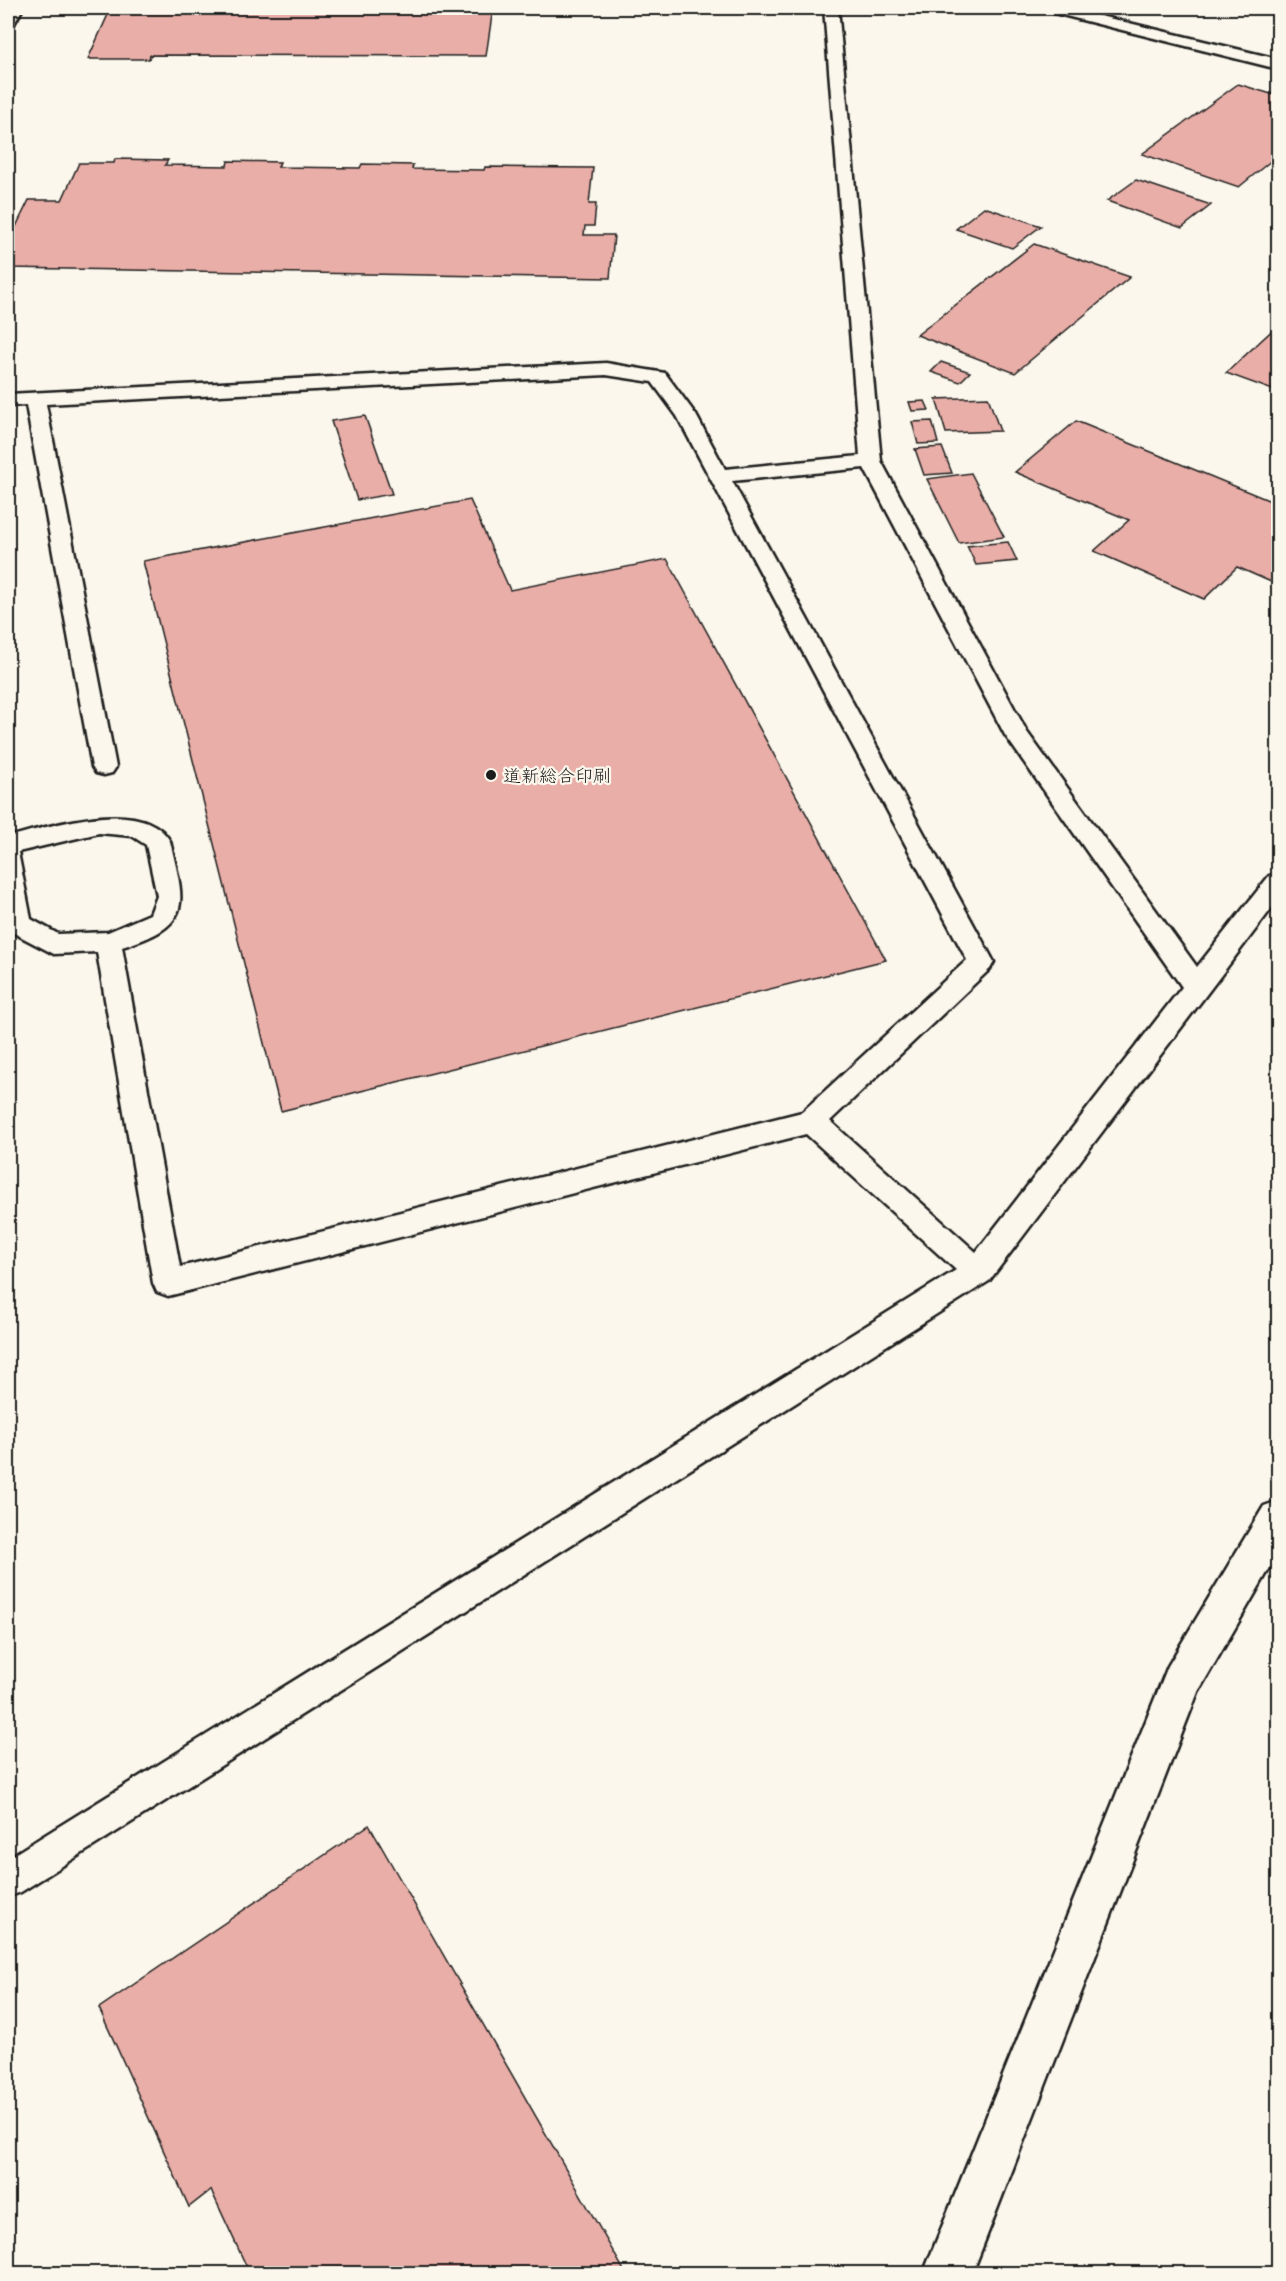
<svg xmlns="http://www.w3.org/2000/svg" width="1286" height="2281" viewBox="0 0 1286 2281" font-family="'Patrick Hand','Klee One',sans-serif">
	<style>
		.building { fill: #e9aea8; stroke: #1c1c1c; stroke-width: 1.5 }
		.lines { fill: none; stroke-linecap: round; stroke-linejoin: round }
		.service-casing { stroke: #1c1c1c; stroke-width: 5 }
		.minor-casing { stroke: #1c1c1c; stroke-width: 5 }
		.secondary-casing { stroke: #1c1c1c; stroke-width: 5 }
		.service { fill: #fbf7ec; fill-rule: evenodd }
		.minor { fill: #fbf7ec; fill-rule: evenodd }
		.secondary { fill: #fbf7ec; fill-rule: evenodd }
		.poi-dot { fill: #1c1c1c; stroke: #fbf7ec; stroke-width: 2 }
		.labels { text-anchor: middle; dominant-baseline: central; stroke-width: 4.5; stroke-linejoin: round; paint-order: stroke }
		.poi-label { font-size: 18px; fill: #1c1c1c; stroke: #fbf7ec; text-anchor: start }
	</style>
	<rect width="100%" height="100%" fill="#fbf7ec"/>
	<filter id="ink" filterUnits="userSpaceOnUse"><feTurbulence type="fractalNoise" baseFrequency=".0167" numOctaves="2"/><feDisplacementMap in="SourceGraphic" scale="12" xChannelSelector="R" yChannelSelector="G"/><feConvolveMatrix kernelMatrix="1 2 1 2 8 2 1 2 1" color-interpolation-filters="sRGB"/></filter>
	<g filter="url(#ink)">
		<path class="building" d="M111,8h382l-7,48 -336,-1 -1,4h-61z
			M1238,84l40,12v59l-39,32 -97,-33z
			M115,159l53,1 -3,5 62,1 1,-5 52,1 -2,5 82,1 2,-4 51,1 -1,4 72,1 1,-3 108,1 -4,36h7l-2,22h-9l-1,9h30l-4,43 -602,-10v-25l21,-43h33l17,-37h35z
			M1136,180l75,25 -29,23 -75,-27z
			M984,207l57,19 -29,22 -56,-19z
			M1034,244l96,33 -115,96 -98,-38z
			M1278,325v67l-52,-19z
			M941,362l29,10 -10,10 -29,-10z
			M988,397l12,34 -54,2 -10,-34z
			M925,401l4,9 -17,1 -3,-9z
			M365,416l27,78 -35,6 -26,-79z
			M932,421l6,22 -20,1 -6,-22z
			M1076,421l202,83v81l-41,-18 -33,32 -110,-48 35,-31 -114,-48z
			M942,447l10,26 -28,2 -9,-26z
			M971,473l33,64 -45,6 -32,-64z
			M470,500l40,90 157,-31 219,401 -605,151 -138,-550z
			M1008,542l9,19 -41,4 -9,-19z
			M369,1825l257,449h-376l-39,-84 -22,17 -90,-199z"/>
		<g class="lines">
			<defs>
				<path id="service" d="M824,8h14l43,453 146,271 170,235 72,-91 9,-3v27l-289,381 -968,611 -13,5v-39l948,-588 -150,-136 -638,162 -11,-4 -4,-9 -56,-331 -43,2 -44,-23 -2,-4v-90c40,-10 135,-43 162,4 15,64 24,84 -48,106l58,320 622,-155 165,-152 -290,-544 -25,-34 -46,-7 -560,29 70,363 -4,6 -8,2 -8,-2 -4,-6 -66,-362 -18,1v-12l598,-31 59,10 31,42 29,54 135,-13zM864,468l141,267 177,252 -206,265 -146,-131 160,-152 4,-7 -262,-481zM99,833l33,3 14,9 11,51 -7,18 -42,18 -50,2 -27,-15 -13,-67z
					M1044,8h23l211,51v10l-232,-58z"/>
				<path id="minor" d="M1278,1501v53l-80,138 -226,582h-49l245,-608 96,-160z"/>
				<path id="secondary" d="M8,8h15l-9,16 -6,1z"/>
			</defs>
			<use href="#service" class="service-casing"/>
			<use href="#minor" class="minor-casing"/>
			<use href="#secondary" class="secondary-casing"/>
			<use href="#service" class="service"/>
			<use href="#minor" class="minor"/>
			<use href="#secondary" class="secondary"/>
		</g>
	</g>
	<circle class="poi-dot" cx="491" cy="775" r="6"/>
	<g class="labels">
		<g class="poi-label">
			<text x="503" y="775">道新総合印刷</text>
		</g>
	</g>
	<rect width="1286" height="2281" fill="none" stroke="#fbf7ec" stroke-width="30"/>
	<rect x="15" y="15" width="1256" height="2251" fill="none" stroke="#1c1c1c" stroke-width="2" filter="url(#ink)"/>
</svg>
